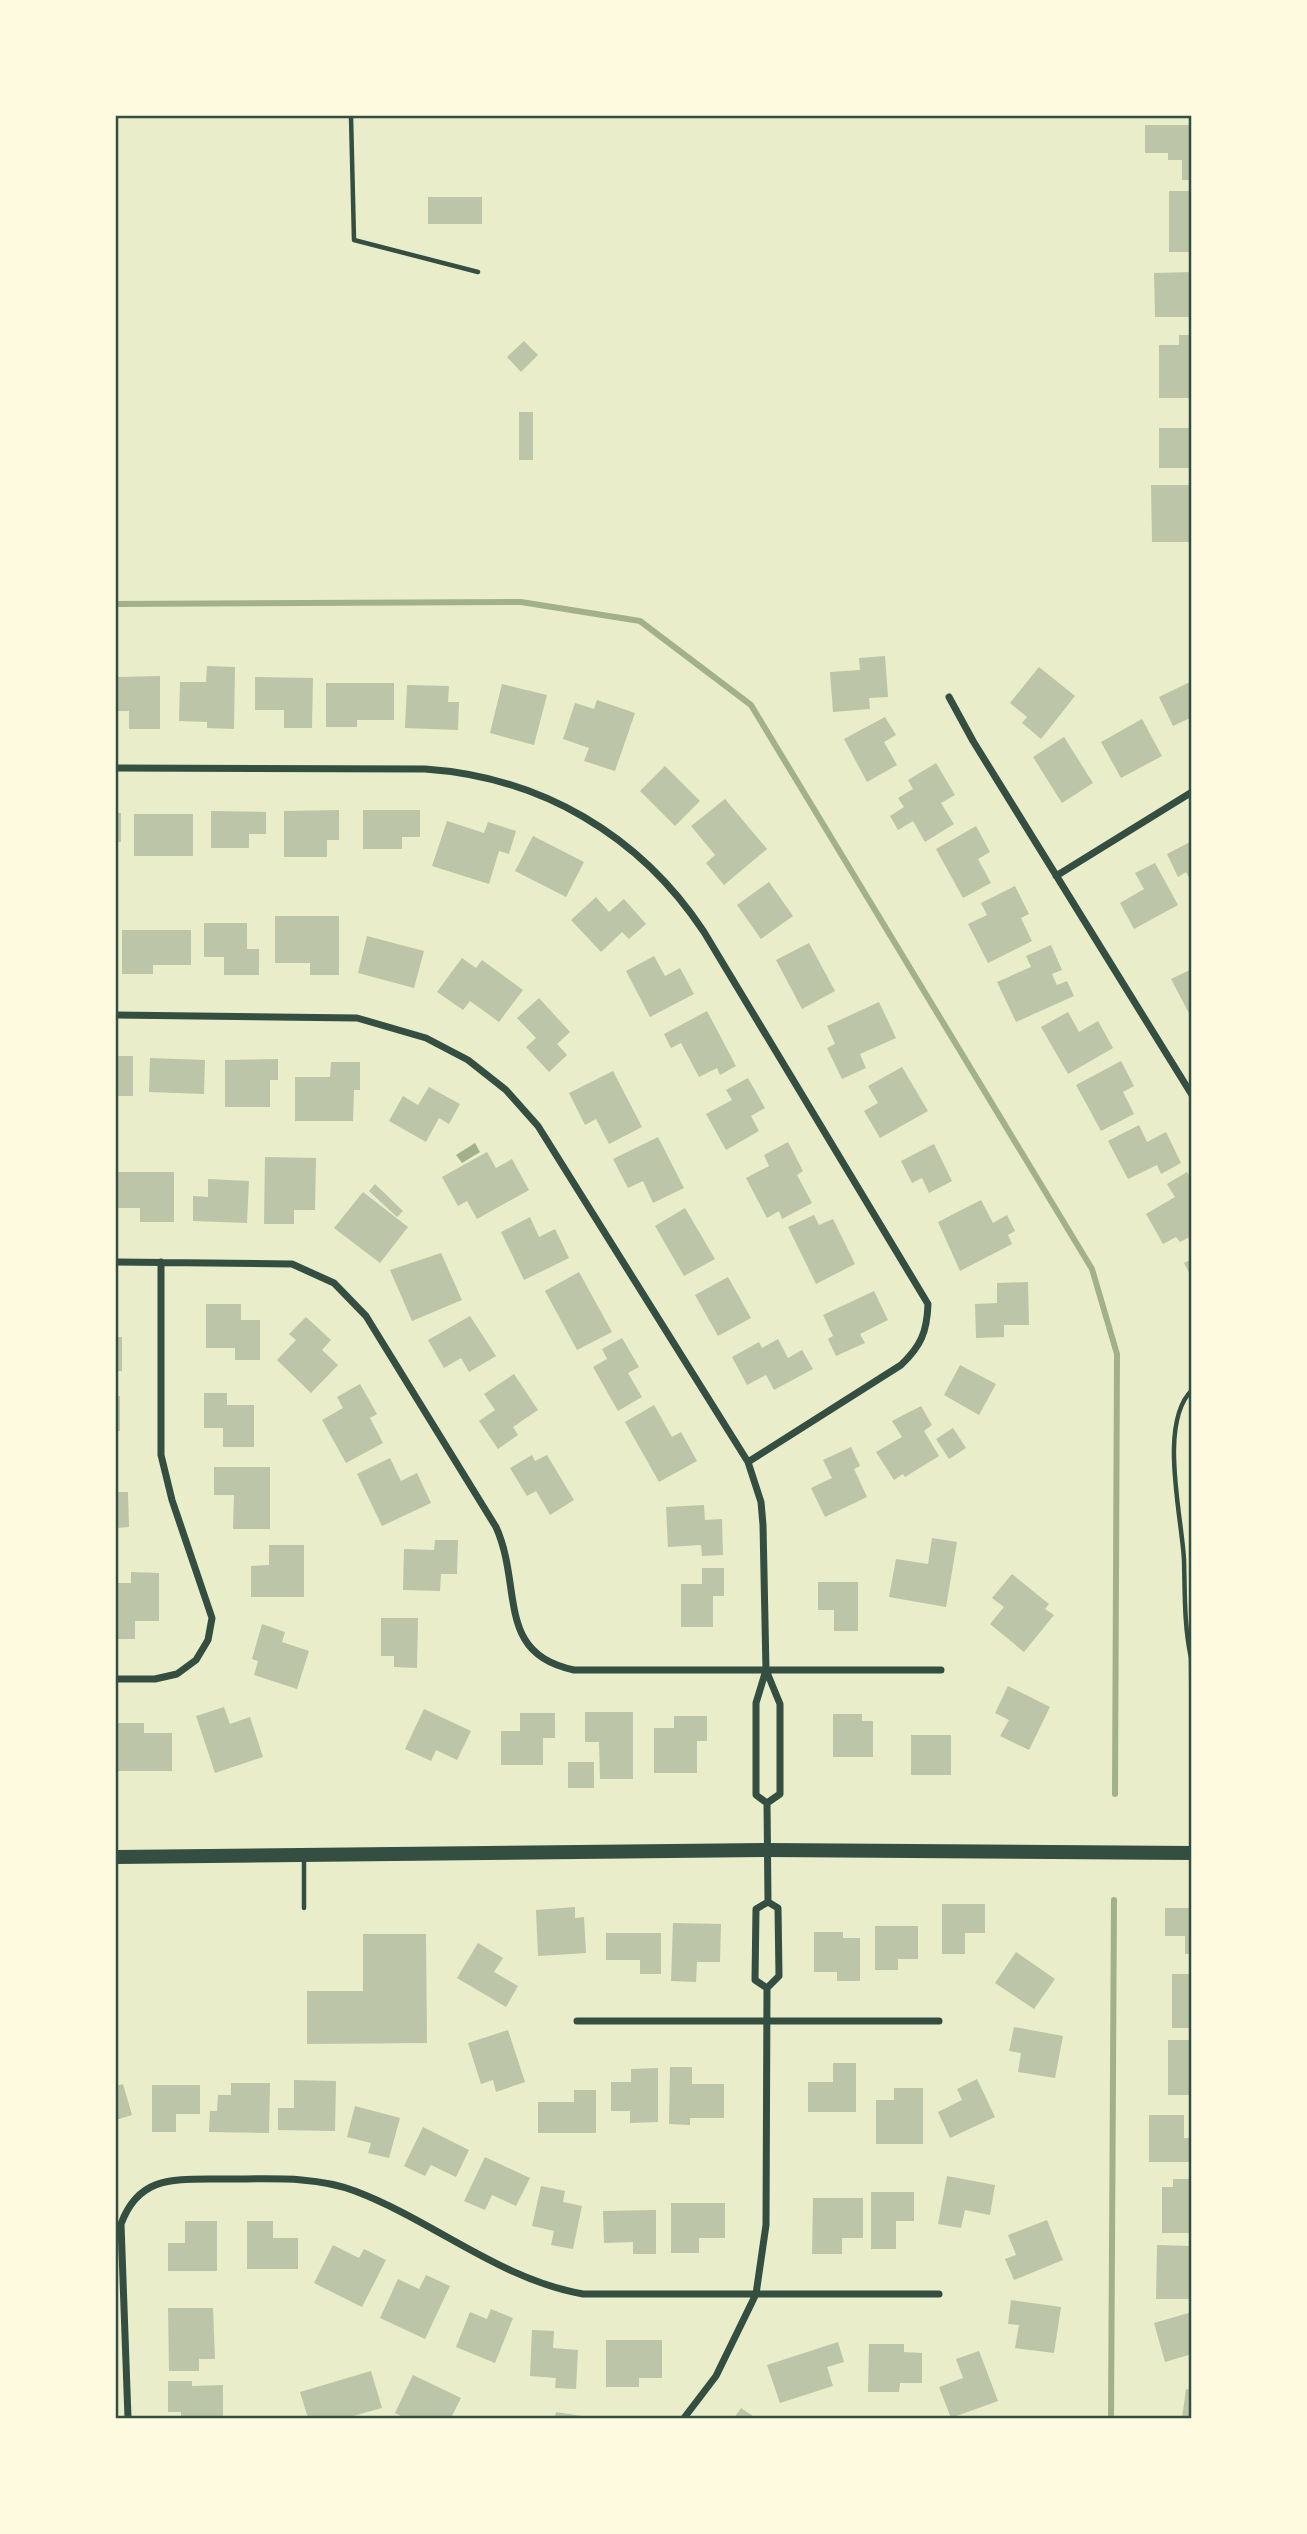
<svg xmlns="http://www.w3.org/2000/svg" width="1307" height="2534" viewBox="0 0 1307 2534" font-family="Spectral,serif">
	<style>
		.water { fill: #a3b18a }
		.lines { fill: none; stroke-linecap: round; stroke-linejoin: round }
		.stream { stroke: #a3b18a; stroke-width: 6 }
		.building { fill: #bcc5a7 }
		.service { stroke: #344e41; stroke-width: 4.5 }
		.minor { stroke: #344e41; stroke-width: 7 }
		.secondary { stroke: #344e41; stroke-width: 14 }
		.neatline { fill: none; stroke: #344e41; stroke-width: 2.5 }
	</style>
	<rect width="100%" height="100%" fill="#e9edc9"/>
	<path class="water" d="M475,1143l5,9 -18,11 -6,-8z"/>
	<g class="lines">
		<path class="stream" d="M116,604l405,-2 119,19 111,84 341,564 25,85 -2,440
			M1111,2418l3,-518"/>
	</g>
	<path class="building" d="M1145,125h47v55h-10v-20h-14v-7h-23z
		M1169,191h23v61h-23z
		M428,197h54v27h-54z
		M1192,272v45h-37l-1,-44z
		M1179,335h13l-3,63h-30v-53h20z
		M524,341l14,14 -17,17 -14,-15z
		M519,412h14v48h-14z
		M1159,428h33v40h-33z
		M1151,485h41v57h-40z
		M885,656l3,41 -19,1 1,11 -37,3 -3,-40 30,-2 -1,-12z
		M207,666l28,1 -1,62 -27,-1v-6l-28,-1 1,-39h26z
		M1039,667l36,29 -34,43 -19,-16 5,-6 -17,-14z
		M160,676v53h-31v-18h-13v-34z
		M255,677l58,1 -1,50h-28v-18h-29z
		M1192,681v36l-19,9 -14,-29z
		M326,683h68v37h-37v7h-31z
		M502,684l45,11 -13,50 -44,-12z
		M407,685l42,1 -1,16h11l-1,28 -53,-2z
		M597,700l38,13 -20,58 -31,-10 5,-13 -26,-9 12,-36 19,6z
		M885,717l11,18 -12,7 13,23 -30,17 -23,-43z
		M1142,719l20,37 -41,22 -20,-36z
		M1064,737l29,46 -31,20 -29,-46z
		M936,763l19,32 -14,8 13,21 -29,18 -12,-21 -15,9 -8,-14 14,-9 -6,-9 15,-9 -5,-9z
		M665,766l35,35 -25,25 -35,-35z
		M725,799l42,50 -43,36 -18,-22 9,-8 -24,-29z
		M339,810v30h-12v17h-43v-46z
		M363,810h57v27h-18v12h-39z
		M211,811l55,1v22h-17v14h-38z
		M116,813h5v29h-5z
		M134,814h59v42h-59z
		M447,821l37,12 4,-11 28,9 -7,23 -10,-3 -10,33 -57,-18z
		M976,826l14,26 -12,7 13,24 -28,15 -27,-49z
		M533,836l51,26 -18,35 -51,-26z
		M1190,842l2,2v39l-6,-11 -8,5 -11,-23z
		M1155,863l23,42 -44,24 -14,-26 24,-14 -9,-16z
		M769,882l24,34 -32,23 -24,-34z
		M1015,886l14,28 -8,4 11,23 -44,22 -20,-39 19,-9 -6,-12z
		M596,897l13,15 15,-13 22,25 -17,15 -7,-7 -21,20 -30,-32z
		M275,916h64v59h-29v-12h-35z
		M204,923h43v26h12v26h-35v-18h-20z
		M122,930h69v35h-38v9h-31z
		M367,936l57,15 -10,37 -56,-15z
		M809,943l26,48 -33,18 -26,-49z
		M1051,945l11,25 -10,4 5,11 10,-4 7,15 -58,26 -19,-40 34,-15 -5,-11z
		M654,956l11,20 15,-8 14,26 -44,23 -24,-46z
		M462,958l14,10 6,-8 41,30 -24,32 -29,-21 -7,9 -26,-18z
		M1192,969v50l-21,-40z
		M539,998l31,34 -13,12 10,11 -18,17 -23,-25 10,-9 -19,-20z
		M879,1002l17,36 -36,16 6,14 -24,11 -15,-31 8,-4 -8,-18z
		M707,1011l29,55 -16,9 -3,-7 -18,9 -18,-34 -10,5 -7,-14z
		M1068,1012l11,20 19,-11 15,27 -45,26 -27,-47z
		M116,1056h17v40h-17z
		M150,1058l55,2 -1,34 -55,-2z
		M278,1059v21h-8v27h-45v-47z
		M1121,1061l13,25 -11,6 11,22 -33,17 -25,-46z
		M331,1062h29v28h-6l-1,31h-58v-44h35z
		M902,1067l26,44 -48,27 -16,-27 14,-8 -10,-17z
		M613,1071l29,56 -33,17 -13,-25 -11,6 -16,-32z
		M748,1078l17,30 -14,8 8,15 -33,19 -20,-36 26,-14 -6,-10z
		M429,1087l31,17 -11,20 -10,-6 -13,24 -37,-21 14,-25 15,9z
		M1139,1125l8,17 19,-10 15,31 -20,11 -4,-9 -29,14 -20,-38z
		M658,1137l26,51 -31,15 -10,-22 -15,7 -15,-29z
		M788,1142l15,29 -6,4 15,28 -30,16 -3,-8 -12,7 -21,-40 23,-12 -5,-11z
		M934,1144l18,37 -23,12 -7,-15 -10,5 -11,-22z
		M487,1152l9,16 16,-9 17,31 -52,29 -10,-18 -9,5 -16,-29z
		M265,1157l51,1 -1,52h-21v14h-30z
		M116,1172h58v50h-34v-14h-24z
		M1187,1172l5,8v56l-12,6 -4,-5 -13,7 -17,-30 29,-17 -8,-13z
		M208,1179l41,2 -2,42 -54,-2v-25l15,1z
		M375,1184l28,27 -6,6 -28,-26z
		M363,1192l45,35 -28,36 -46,-35z
		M981,1200l12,23 14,-8 8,16 -7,4 4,9 -52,27 -22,-49z
		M685,1208l30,51 -31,17 -29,-50z
		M814,1215l5,10 14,-6 22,45 -39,20 -28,-57z
		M530,1217l9,20 16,-8 14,29 -45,22 -23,-48z
		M441,1253l21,47 -50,21 -22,-51z
		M1192,1259v19l-8,-15z
		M579,1272l33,60 -35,18 -32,-59z
		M728,1277l23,41 -33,18 -23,-41z
		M1028,1282l1,43h-25v12l-28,1 -1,-34 22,-1v-20z
		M874,1291l14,29 -28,14 5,9 -29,13 -8,-17 5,-3 -10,-21z
		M206,1304h35v16h19v40h-25v-12h-29z
		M470,1316l26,40 -27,16 -8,-14 -17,10 -16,-28z
		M306,1317l25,23 -9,10 16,15 -27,28 -34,-33 19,-20 -7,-6z
		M116,1337h6v34h-6z
		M622,1338l17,29 -11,6 14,24 -24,14 -25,-44 14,-8 -5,-10z
		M778,1339l10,19 14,-8 11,19 -39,21 -8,-15 -19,10 -15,-28 27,-15 3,6z
		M960,1365l36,19 -17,31 -35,-20z
		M514,1374l24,36 -25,17 5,8 -20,14 -19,-28 16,-11 -11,-16z
		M360,1384l17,30 -7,4 13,25 -37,20 -24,-43 21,-12 -6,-11z
		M204,1393h23v12h27v42h-31v-19h-19z
		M116,1396h4v35h-4z
		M654,1405l18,32 9,-5 16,29 -38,21 -34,-60z
		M921,1406l11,19 -8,6 15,25 -34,21 -2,-3 -9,6 -18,-28 26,-15 -10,-16z
		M953,1428l13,20 -17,11 -13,-20z
		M851,1447l9,19 -6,3 13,28 -42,20 -14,-29 21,-10 -9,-18z
		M532,1455l3,6 12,-6 27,45 -24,15 -14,-24 -9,5 -17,-28z
		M390,1458l11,23 16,-8 14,30 -49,23 -25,-52z
		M214,1467h56v62h-37l1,-34h-20z
		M116,1492h12l1,35 -13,1z
		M704,1505l1,15 17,-1 1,36 -21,1 -1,-11 -33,2 -2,-40z
		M932,1538l25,4 -11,65 -57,-10 7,-38 32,5z
		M435,1540h23l-1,34h-16l-1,17 -37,-1 1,-41 30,1z
		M269,1545h35v52h-53v-31l18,-1z
		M702,1568h22v28h-11v31h-32v-43h21z
		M131,1572l28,1v48h-24v18h-19v-56h15z
		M1012,1574l37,30 -4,5 9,6 -30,37 -34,-28 14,-17 -12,-9z
		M818,1582h40v49h-24v-21h-16z
		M381,1618h37l-1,50 -23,-1v-11h-13z
		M262,1624l23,8 -3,10 27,9 -12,38 -43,-14 4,-14 -6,-2z
		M1008,1686l42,21 -21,43 -29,-14 9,-16 -14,-7z
		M224,1707l6,17 20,-7 13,40 -48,16 -19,-57z
		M424,1709l47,22 -14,29 -21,-10 -5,11 -26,-12z
		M585,1712h48v67h-33l-1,-37h-14z
		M520,1713h35v25h-12v27h-42v-34h19z
		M833,1714h29v7h11v36h-40z
		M674,1716h33v25h-10v32h-43v-45h20z
		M118,1723h26v10h28v38h-54z
		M911,1735h40v40h-40z
		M568,1762h26v26h-26z
		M942,1904h43v29h-20v21h-23z
		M575,1907v11l9,-1 2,36 -48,3 -2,-46z
		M1165,1908h27v46h-7v-18h-20z
		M673,1923l48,1 -1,38h-23l-1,20 -25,-1z
		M875,1926h43v33h-20v11h-23z
		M814,1932h29v6h17v43h-23v-9h-23z
		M606,1933h55v41h-21v-14h-34z
		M363,1934h63l1,109 -120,1v-53h56z
		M478,1943l25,15 -9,14 24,14 -12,21 -49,-29z
		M1016,1952l39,27 -21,30 -39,-26z
		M1172,1974h20v54h-20z
		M1014,2027l49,9 -8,42 -37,-6 3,-19 -12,-2z
		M508,2030l17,52 -29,10 -3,-12 -12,4 -13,-41z
		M1168,2040h24v55h-24z
		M833,2063h23v49h-48v-30h25z
		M670,2067h22v17h32v34h-34v7l-21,-1z
		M658,2068v54l-28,1v-12h-19v-29h20v-13z
		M977,2079l18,38 -45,21 -12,-26 24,-12 -5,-11z
		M294,2080l42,1 -1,50 -57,-1v-22h16z
		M231,2083h39l-1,50 -60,-1 1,-21h7l1,-16h13z
		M123,2084l9,31 -16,5v-34z
		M152,2085h48v29h-24v18h-24z
		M894,2088h29v56h-47v-44h18z
		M574,2090h22v43h-58v-31h36z
		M355,2106l45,12 -11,40 -21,-5 3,-10 -24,-6z
		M1149,2115h35v23h8v24h-43z
		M423,2127l46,23 -13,27 -25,-12 -6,11 -21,-10z
		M485,2157l45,21 -14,28 -24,-11 -7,15 -21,-9z
		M947,2176l48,9 -5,30 -25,-5 -4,18 -23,-4z
		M1173,2179h19v54h-30v-46h11z
		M541,2186l24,5 -2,11 19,4 -9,43 -22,-4 3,-14 -22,-5z
		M871,2192h43v29h-18v28h-25z
		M813,2198h50v40h-21v16h-30z
		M671,2203h54v35h-26v15h-28z
		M656,2210v44h-23v-12l-29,1 -1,-32z
		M1047,2220l16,40 -49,20 -9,-21 11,-4 -8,-20z
		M185,2221h32v50h-49v-28h17z
		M247,2221h26v17h25v31h-51z
		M333,2245l26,13 5,-9 22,11 -24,47 -48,-24z
		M1157,2245l35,1v53h-36z
		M426,2275l24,11 -25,53 -45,-21 18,-39 21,10z
		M1011,2300l50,7 -7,46 -39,-5 4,-23 -11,-1z
		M168,2308h45l2,51h-16v12h-30z
		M491,2309l22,9 -18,45 -39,-16 14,-35 17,7z
		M1192,2312v42l-27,8 -11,-39z
		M532,2330l22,1 -1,17 25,2 -2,39 -21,-1 1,-10 -26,-2z
		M606,2340h56v38h-23v9h-33z
		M838,2342l6,20 -17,5 6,19 -53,17 -13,-38z
		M869,2344h35v8l18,1v30h-22l-1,9h-31z
		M979,2351l19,50 -47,17 -12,-31 24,-9 -7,-19z
		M371,2371l11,37 -36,10h-38l-8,-26z
		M413,2375l48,23 -10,20h-46l-10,-5z
		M168,2381h24v5l31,-1v33h-42v-6h-13z
		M1186,2389l6,1v28h-10z
		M741,2408l15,10h-22z
		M556,2412l32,5 -1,1h-32z"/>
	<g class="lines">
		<path class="service" d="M351,116l3,124 124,32
			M1191,1658c-7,-33 -6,-64 -7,-98 -2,-43 -26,-137 8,-170
			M1191,1658l1,108
			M304,1859v49"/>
		<path class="minor" d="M949,697l24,44 219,354
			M116,768l309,1c116,8 215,66 279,163l224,372c-1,28 -7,42 -27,61l-153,97
			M1056,876l136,-84
			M116,1015l241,3 69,20 42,22 38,30 32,36 210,336 13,40 2,23 3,145 -10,33v92l11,8 13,-9v-90l-14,-34
			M116,1262l176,2 42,19 32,33 130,211c27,60 -1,127 78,143h367
			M116,1679h39l22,-5 19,-14 12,-20 4,-22 -40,-118 -11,-45v-193
			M767,1803l1,99
			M768,1902l10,6 1,68 -12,12 -12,-8 1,-71z
			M577,2021h362
			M128,2418l-7,-194c17,-46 49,-45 92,-45 46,1 98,-5 142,12 79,30 144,88 228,103h356
			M684,2418l32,-42 40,-82 10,-69 1,-237"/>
		<path class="secondary" d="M116,1857l651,-7 425,3"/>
	</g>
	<rect width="1307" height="2534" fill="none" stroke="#fefae0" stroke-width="234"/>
	<rect x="117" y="117" width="1073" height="2300" class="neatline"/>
</svg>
